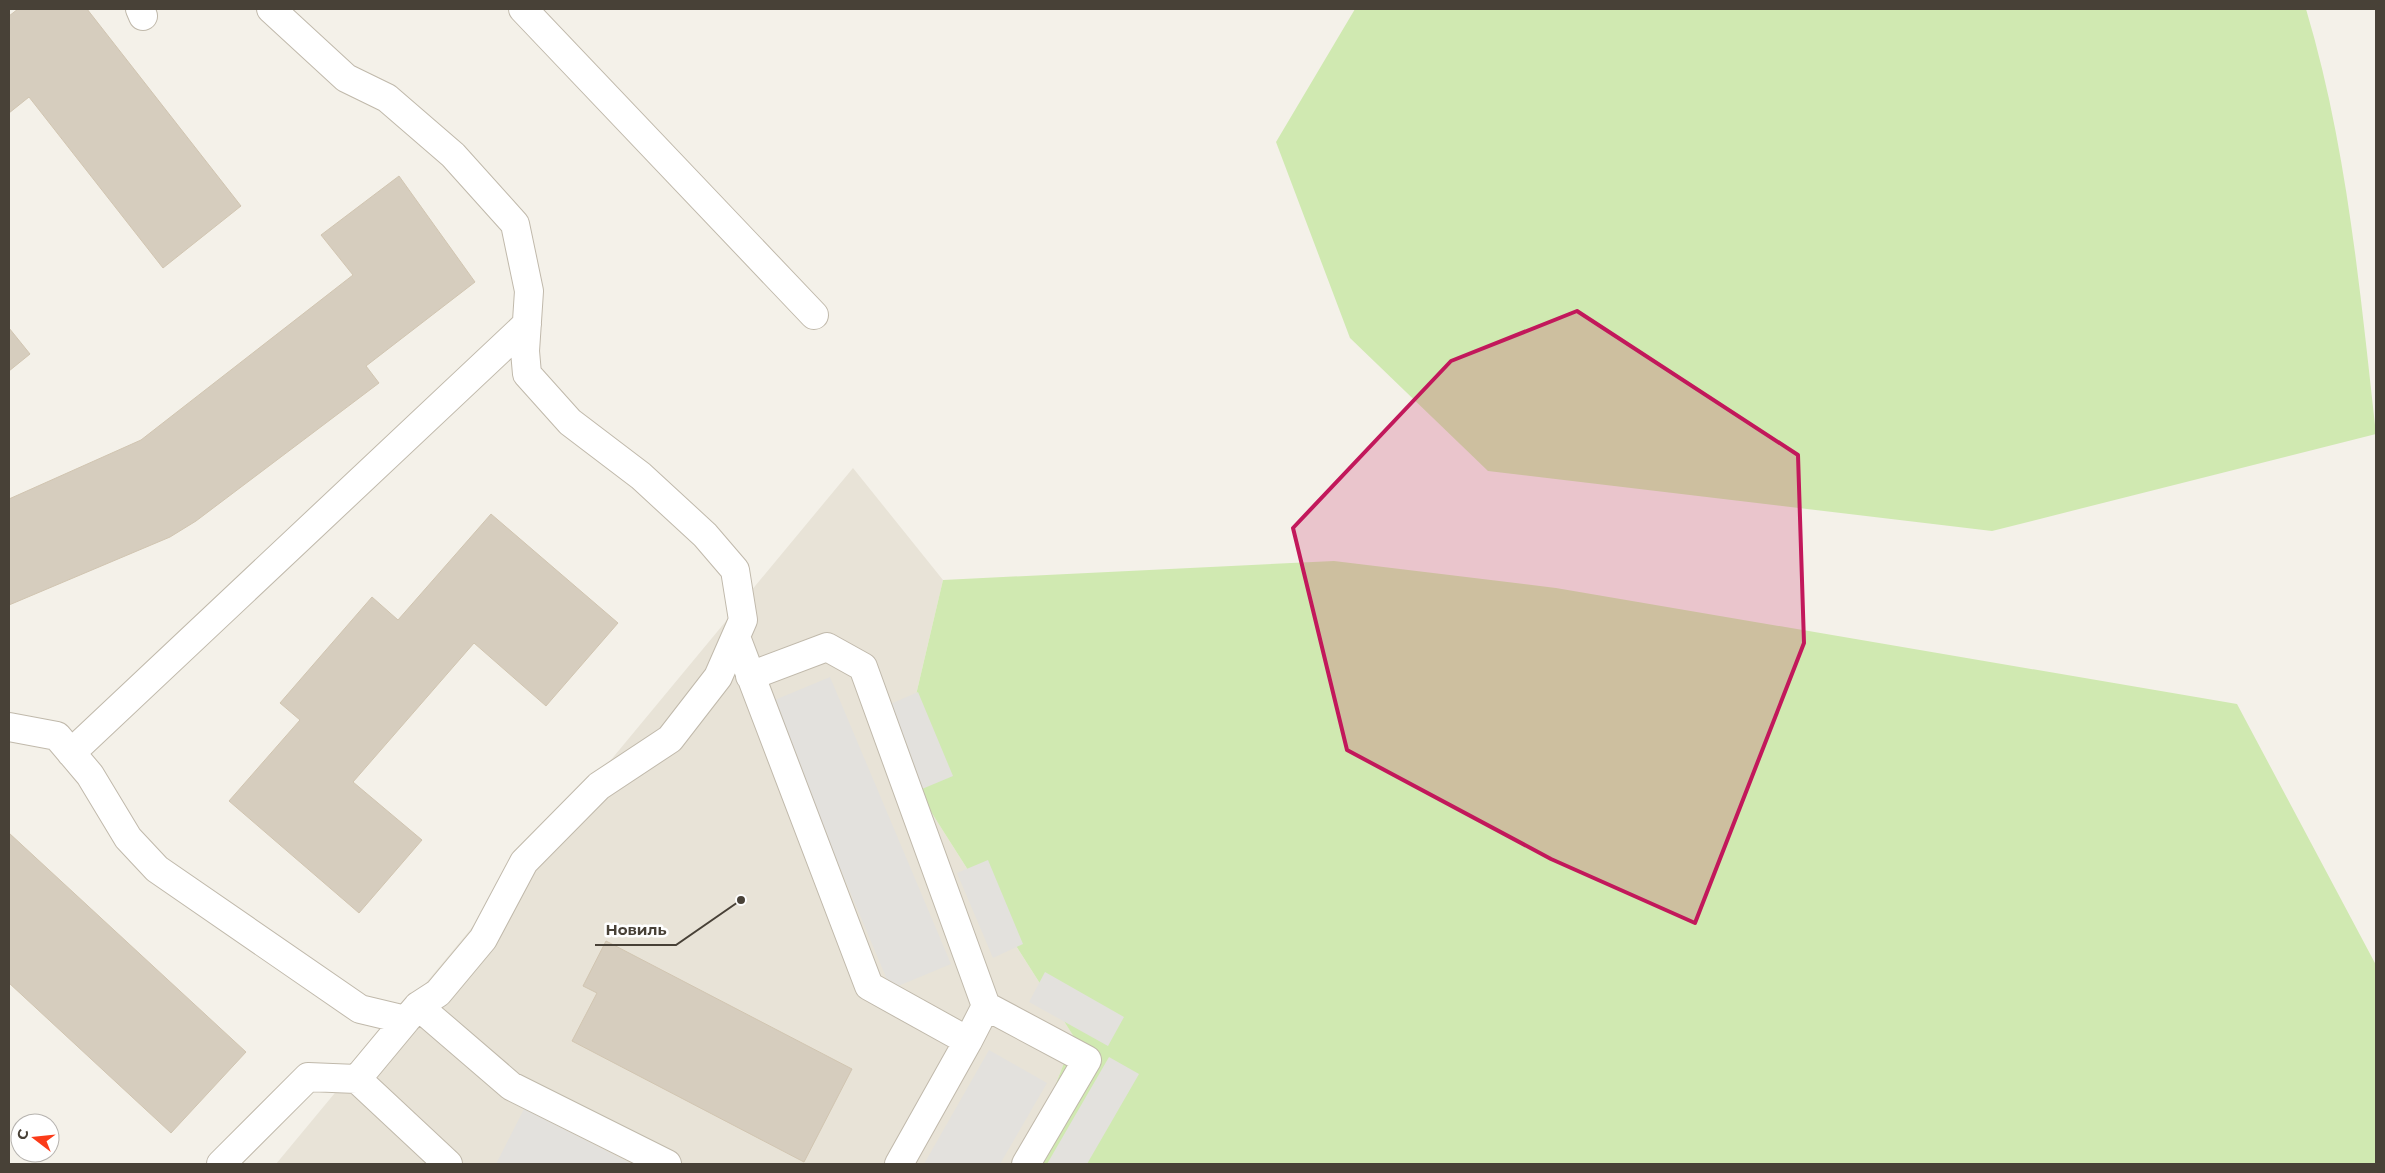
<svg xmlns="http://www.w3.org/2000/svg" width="2385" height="1173" viewBox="0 0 2385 1173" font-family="Montserrat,sans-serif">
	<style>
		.residential { fill: #e8e3d7 }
		.green { fill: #d0e9b1 }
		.parking { fill: #e3e1dd }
		.building { fill: #d6cdbe; stroke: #d1c5b1 }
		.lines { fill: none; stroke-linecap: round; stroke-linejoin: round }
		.minor-casing { stroke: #c0b9ab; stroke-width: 30 }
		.minor { stroke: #fff; stroke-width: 28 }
		.marked { fill: #c2185b; fill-opacity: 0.2; stroke: #c2185b; stroke-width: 4; stroke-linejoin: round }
		.leader { fill: none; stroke: #484137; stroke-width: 2 }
		.callout-dot { fill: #484137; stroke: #fff; stroke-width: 2 }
		.callout-label { font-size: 15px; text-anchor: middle; font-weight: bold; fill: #484137; stroke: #fff; stroke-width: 5; stroke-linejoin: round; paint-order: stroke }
	</style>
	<rect width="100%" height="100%" fill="#f4f1e9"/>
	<path class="residential" d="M853,468l90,112 -43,183 174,274 -49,127h-749z"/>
	<path class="green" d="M1355,9h951c41,137 54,282 70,425l-384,97 -504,-60 -138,-133 -74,-196z
		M1334,561l222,27 681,116 139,261v199h-1351l49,-127 -174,-274 43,-183z"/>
	<path class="parking" d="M830,677l121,287 -60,25 -121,-287z
		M918,692l35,84 -31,13 -36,-83z
		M988,860l35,84 -30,14 -36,-85z
		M1045,972l79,45 -16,29 -79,-44z
		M989,1050l58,33 -47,81h-76z
		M1109,1057l30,17 -52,90h-40z
		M524,1109l108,55h-136z"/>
	<path class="building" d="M18,9h69l154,197 -78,62 -134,-171 -20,16v-97z
		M399,176l76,106 -109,84 13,17 -183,138 -26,16 -161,68v-106l132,-59 212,-165 -32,-40z
		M9,328l21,26 -21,17z
		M491,514l127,109 -72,83 -72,-63 -121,139 69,58 -63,73 -130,-112 71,-81 -20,-17 92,-106 26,23z
		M9,833l237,219 -75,81 -162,-150z
		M606,941l246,128 -48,93 -232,-121 25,-48 -14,-7z"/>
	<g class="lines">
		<defs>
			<path id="minor" d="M140,9l3,7
				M523,9l291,306
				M736,637l133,349 99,55 -69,123
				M750,676l77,-29 36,20 123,339
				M9,727l48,9 33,39 38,63 29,31 203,140 46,11 12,-14 20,-13 45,-54 41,-77 75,-76 71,-47 48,-62 25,-57 -8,-50 -30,-35 -64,-59 -71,-54 -43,-48 -2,-23 4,-60 -14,-67 -62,-69 -66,-57 -41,-20 -75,-69
				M71,753l456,-429
				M418,1006l93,80 156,78
				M968,1041l18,-35 101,54 -61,104
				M357,1079l91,85
				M221,1164l87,-87 49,2 49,-59"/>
		</defs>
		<use href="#minor" class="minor-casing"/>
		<use href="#minor" class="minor"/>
	</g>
	<path class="marked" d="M1577,311l221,144 6,188 -109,280 -144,-64 -204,-109 -54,-222 158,-167z"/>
	<path class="leader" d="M741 900L676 945H595"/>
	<circle class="callout-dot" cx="741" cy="900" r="5"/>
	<g class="callout-label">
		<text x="636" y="935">Новиль</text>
	</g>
	<rect width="2385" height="1173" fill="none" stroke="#484137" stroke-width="20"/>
	<g transform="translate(35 1138) rotate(286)"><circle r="24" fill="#ffffff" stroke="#b6b3af"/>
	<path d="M0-4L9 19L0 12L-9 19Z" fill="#fb3b19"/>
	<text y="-8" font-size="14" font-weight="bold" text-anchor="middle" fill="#484137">С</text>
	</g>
</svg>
